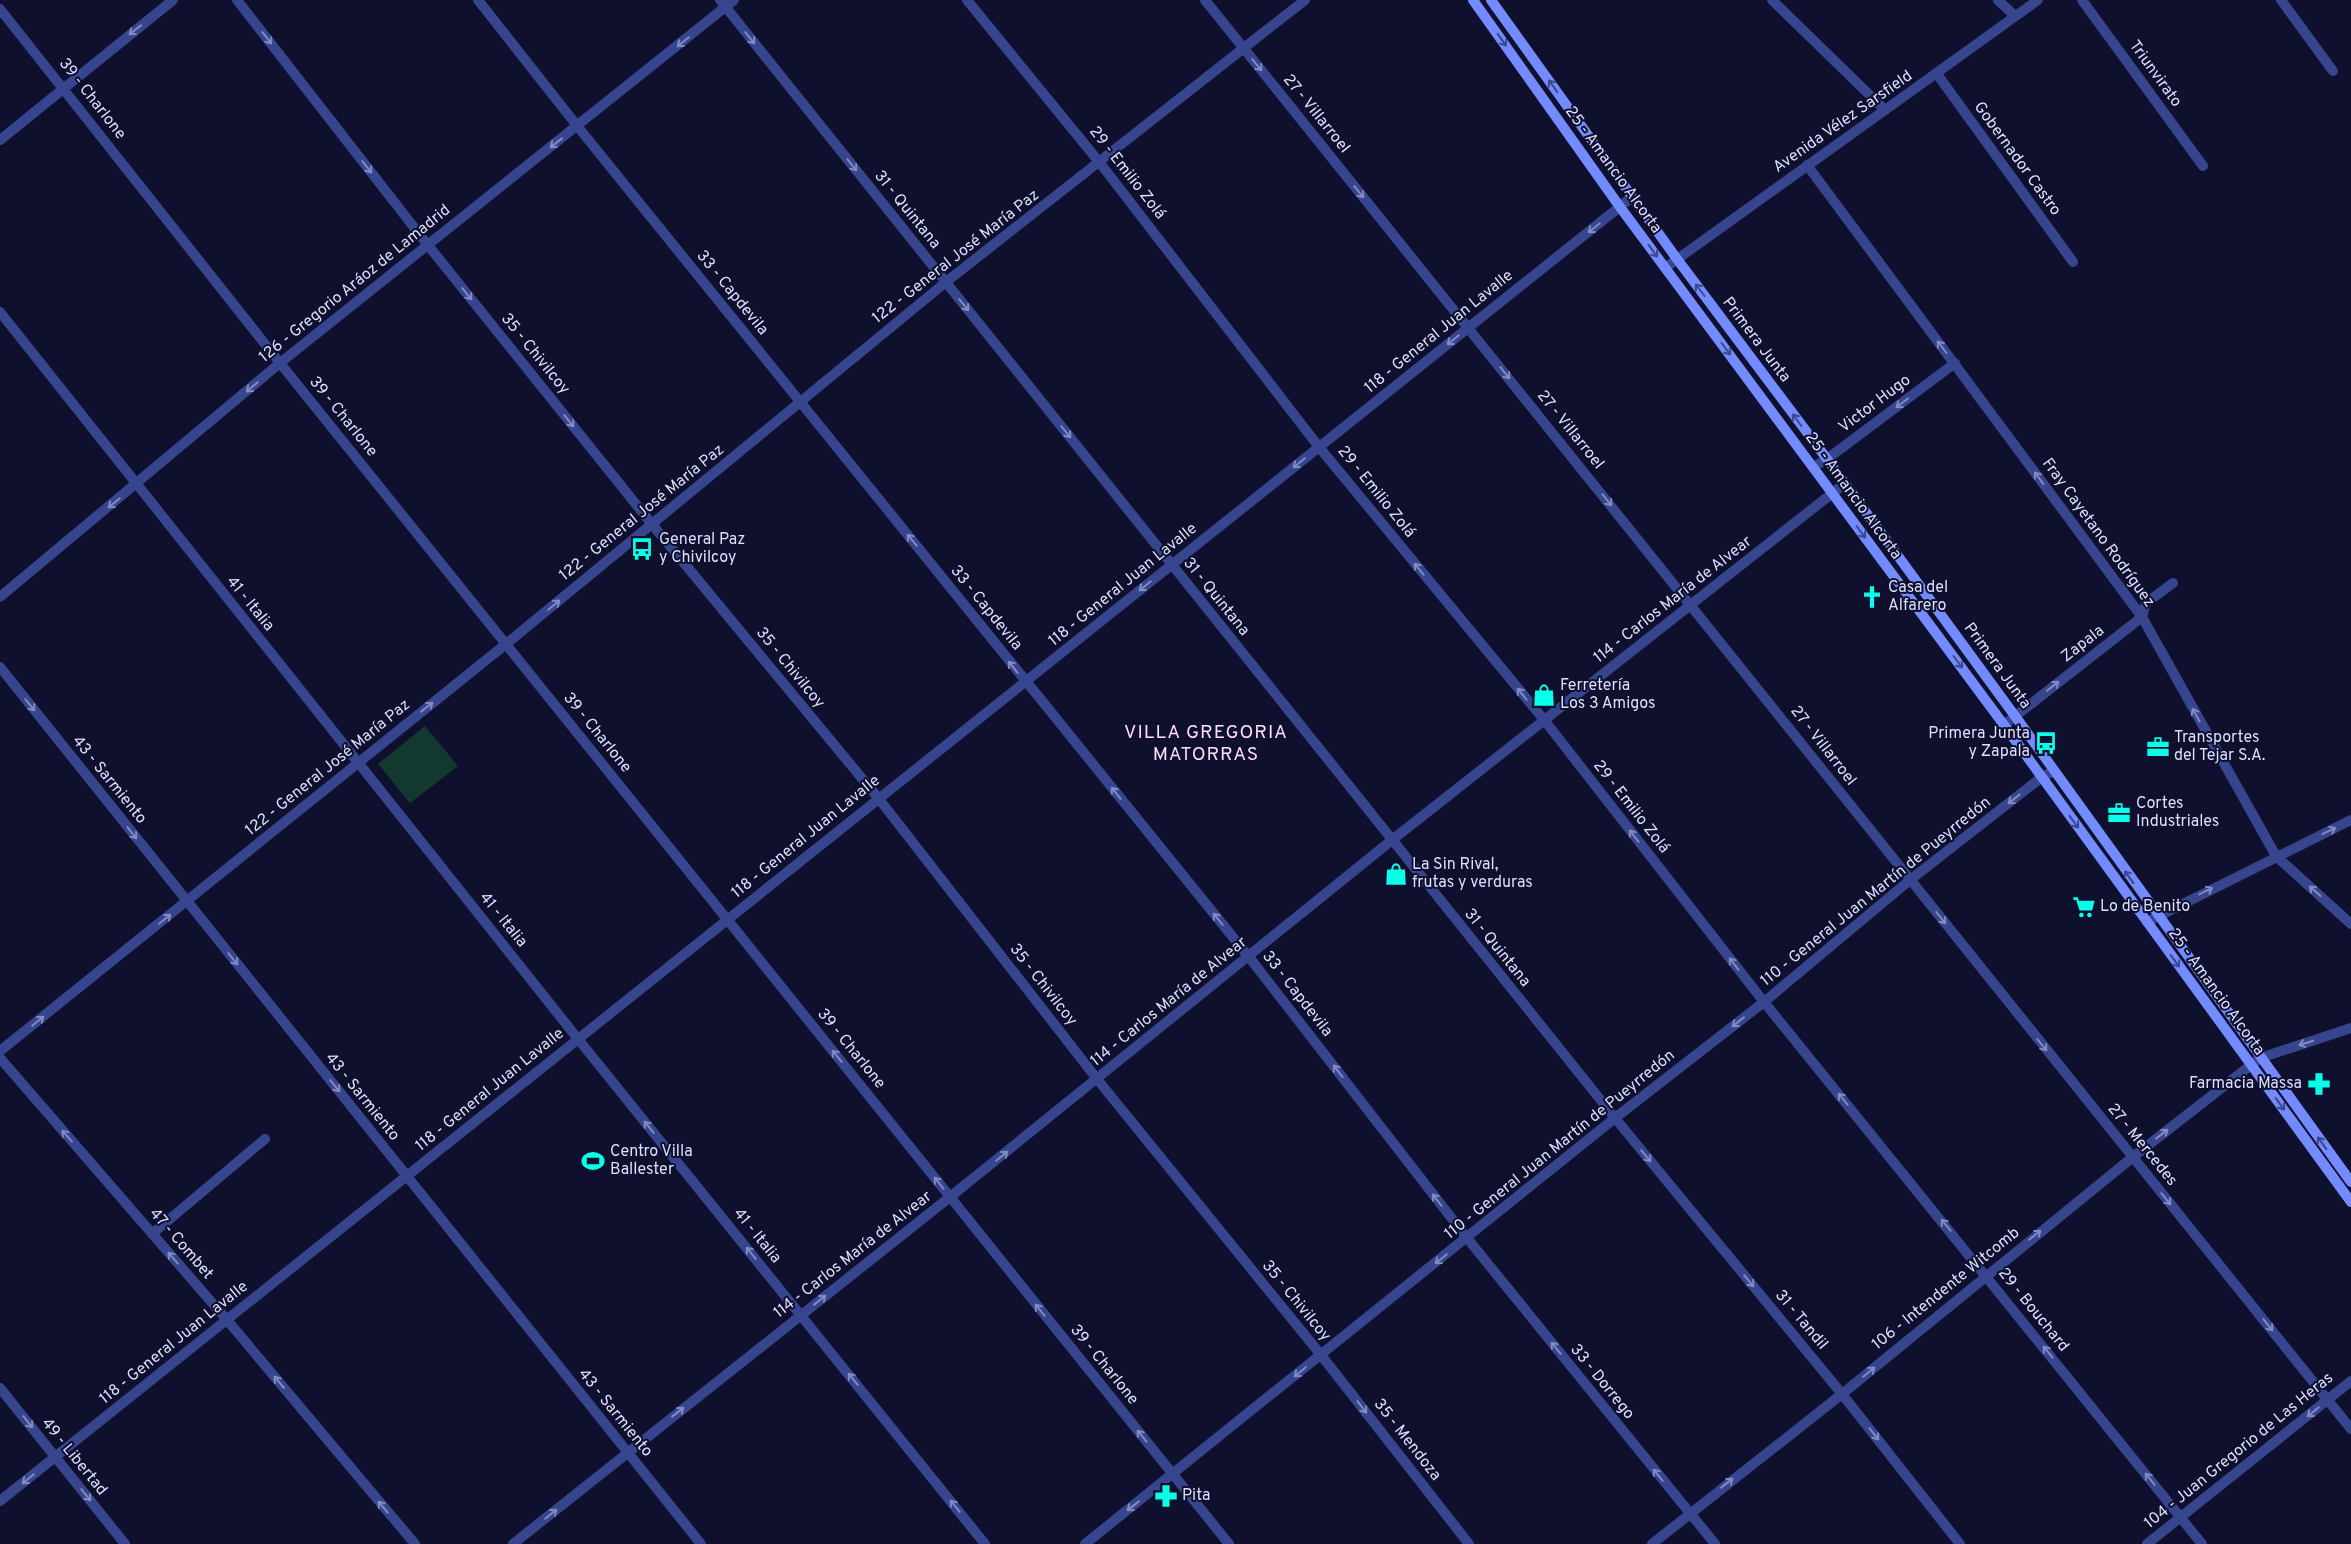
<svg xmlns="http://www.w3.org/2000/svg" width="2351" height="1544" viewBox="0 0 2351 1544" font-family="Overpass,sans-serif">
	<style>
		.green { fill: #12382f }
		.lines { fill: none; stroke-linecap: round; stroke-linejoin: round }
		.minor { stroke: #37458f; stroke-width: 10 }
		.tertiary { stroke: #37458f; stroke-width: 10 }
		.secondary { stroke: #738bff; stroke-width: 10 }
		.oneway { stroke: #818ac1 }
		.oneway2 { stroke: #3c478c }
		.labels { text-anchor: middle; dominant-baseline: central; stroke-width: 4; stroke-linejoin: round; paint-order: stroke }
		.street-label { font-size: 16px; fill: #dcdfff; stroke: #0f102d }
		.poi-label { font-size: 16px; fill: #dcdfff; stroke: #0f102d; text-anchor: start }
		.quarter-label { font-size: 19px; letter-spacing: 1px; fill: #ffdef9; stroke: #0f102d }
	</style>
	<rect width="100%" height="100%" fill="#0f102d"/>
	<path class="green" d="M425,726l33,40 -48,37 -32,-39z"/>
	<g class="lines">
		<path class="minor" d="M237,0l190,244 224,279 228,276 218,280 224,276 148,189
			M478,0l100,127 671,830 218,281 248,306
			M720,0l895,1118 227,276 118,150
			M967,0l133,163 219,284 226,274 219,281 438,542
			M1205,0l1146,1429
			M1772,0l113,110
			M1998,0l17,16
			M2082,0l121,166
			M2281,0l52,71
			M0,9l280,354 949,1181
			M1937,74l136,188
			M0,140l173,-140
			M1807,165l335,452 134,239 75,68
			M0,312l578,727 407,505
			M1813,467l14,-8 128,-96
			M0,597l280,-234 454,-363
			M0,667l701,877
			M2004,725l138,-108 4,-14 27,-20
			M2147,922l204,-102
			M0,1051l506,-407 440,-362 359,-282
			M0,1058l227,262 188,224
			M152,1234l113,-95
			M0,1501l1632,-1304
			M513,1544l437,-347 442,-357 452,-356
			M1085,1544l530,-426 149,-116 146,-122 132,-103 12,-6
			M1652,1544l190,-150 291,-237 118,-92 9,-7 91,-30
			M2147,1544l204,-163"/>
		<path class="tertiary" d="M1665,268l373,-268
			M0,1388l125,156"/>
		<path class="secondary" d="M1473,0l147,207 384,518 347,477
			M1491,0l186,259 150,200 188,257 336,466"/>
	</g>
	<defs><path id="oneway-shaft" d="M-6 0H5M1.5-3L5.5 0L1.5 3" fill="none" stroke-width="1.6" stroke-linecap="round" stroke-linejoin="round" transform="scale(1.25)"/></defs>
	<g class="oneway">
		<use href="#oneway-shaft" transform="translate(135 30) rotate(142)"/>
		<use href="#oneway-shaft" transform="translate(267 38) rotate(52)"/>
		<use href="#oneway-shaft" transform="translate(750 38) rotate(51)"/>
		<use href="#oneway-shaft" transform="translate(683 42) rotate(141)"/>
		<use href="#oneway-shaft" transform="translate(1257 65) rotate(51)"/>
		<use href="#oneway-shaft" transform="translate(556 143) rotate(142)"/>
		<use href="#oneway-shaft" transform="translate(852 165) rotate(51)"/>
		<use href="#oneway-shaft" transform="translate(367 167) rotate(52)"/>
		<use href="#oneway-shaft" transform="translate(1359 192) rotate(51)"/>
		<use href="#oneway-shaft" transform="translate(1594 228) rotate(141)"/>
		<use href="#oneway-shaft" transform="translate(467 294) rotate(51)"/>
		<use href="#oneway-shaft" transform="translate(964 305) rotate(51)"/>
		<use href="#oneway-shaft" transform="translate(1453 340) rotate(141)"/>
		<use href="#oneway-shaft" transform="translate(1942 347) rotate(-127)"/>
		<use href="#oneway-shaft" transform="translate(1505 373) rotate(51)"/>
		<use href="#oneway-shaft" transform="translate(252 387) rotate(140)"/>
		<use href="#oneway-shaft" transform="translate(1902 403) rotate(143)"/>
		<use href="#oneway-shaft" transform="translate(569 421) rotate(51)"/>
		<use href="#oneway-shaft" transform="translate(1066 432) rotate(51)"/>
		<use href="#oneway-shaft" transform="translate(1299 463) rotate(141)"/>
		<use href="#oneway-shaft" transform="translate(2039 478) rotate(-126)"/>
		<use href="#oneway-shaft" transform="translate(1607 500) rotate(51)"/>
		<use href="#oneway-shaft" transform="translate(114 503) rotate(141)"/>
		<use href="#oneway-shaft" transform="translate(912 540) rotate(-129)"/>
		<use href="#oneway-shaft" transform="translate(1419 569) rotate(-129)"/>
		<use href="#oneway-shaft" transform="translate(1145 586) rotate(141)"/>
		<use href="#oneway-shaft" transform="translate(554 605) rotate(-40)"/>
		<use href="#oneway-shaft" transform="translate(1013 667) rotate(-129)"/>
		<use href="#oneway-shaft" transform="translate(2053 686) rotate(-38)"/>
		<use href="#oneway-shaft" transform="translate(1522 694) rotate(-129)"/>
		<use href="#oneway-shaft" transform="translate(30 705) rotate(51)"/>
		<use href="#oneway-shaft" transform="translate(427 707) rotate(-38)"/>
		<use href="#oneway-shaft" transform="translate(2196 715) rotate(-119)"/>
		<use href="#oneway-shaft" transform="translate(1116 793) rotate(-129)"/>
		<use href="#oneway-shaft" transform="translate(2014 799) rotate(142)"/>
		<use href="#oneway-shaft" transform="translate(2329 831) rotate(-25)"/>
		<use href="#oneway-shaft" transform="translate(132 833) rotate(51)"/>
		<use href="#oneway-shaft" transform="translate(1634 836) rotate(-128)"/>
		<use href="#oneway-shaft" transform="translate(2206 891) rotate(-27)"/>
		<use href="#oneway-shaft" transform="translate(2315 891) rotate(-138)"/>
		<use href="#oneway-shaft" transform="translate(1941 918) rotate(51)"/>
		<use href="#oneway-shaft" transform="translate(165 919) rotate(-39)"/>
		<use href="#oneway-shaft" transform="translate(1218 919) rotate(-129)"/>
		<use href="#oneway-shaft" transform="translate(233 959) rotate(51)"/>
		<use href="#oneway-shaft" transform="translate(1734 964) rotate(-128)"/>
		<use href="#oneway-shaft" transform="translate(38 1021) rotate(-39)"/>
		<use href="#oneway-shaft" transform="translate(1738 1022) rotate(142)"/>
		<use href="#oneway-shaft" transform="translate(2306 1043) rotate(162)"/>
		<use href="#oneway-shaft" transform="translate(2042 1045) rotate(51)"/>
		<use href="#oneway-shaft" transform="translate(837 1056) rotate(-129)"/>
		<use href="#oneway-shaft" transform="translate(1338 1071) rotate(-128)"/>
		<use href="#oneway-shaft" transform="translate(335 1086) rotate(51)"/>
		<use href="#oneway-shaft" transform="translate(1843 1099) rotate(-129)"/>
		<use href="#oneway-shaft" transform="translate(649 1127) rotate(-129)"/>
		<use href="#oneway-shaft" transform="translate(2162 1134) rotate(-38)"/>
		<use href="#oneway-shaft" transform="translate(67 1136) rotate(-131)"/>
		<use href="#oneway-shaft" transform="translate(1002 1156) rotate(-39)"/>
		<use href="#oneway-shaft" transform="translate(1646 1156) rotate(50)"/>
		<use href="#oneway-shaft" transform="translate(939 1183) rotate(-129)"/>
		<use href="#oneway-shaft" transform="translate(2166 1199) rotate(51)"/>
		<use href="#oneway-shaft" transform="translate(1437 1200) rotate(-128)"/>
		<use href="#oneway-shaft" transform="translate(1946 1225) rotate(-129)"/>
		<use href="#oneway-shaft" transform="translate(2035 1235) rotate(-39)"/>
		<use href="#oneway-shaft" transform="translate(751 1253) rotate(-129)"/>
		<use href="#oneway-shaft" transform="translate(173 1258) rotate(-131)"/>
		<use href="#oneway-shaft" transform="translate(1441 1259) rotate(141)"/>
		<use href="#oneway-shaft" transform="translate(1749 1281) rotate(50)"/>
		<use href="#oneway-shaft" transform="translate(820 1300) rotate(-38)"/>
		<use href="#oneway-shaft" transform="translate(1040 1310) rotate(-129)"/>
		<use href="#oneway-shaft" transform="translate(2268 1325) rotate(51)"/>
		<use href="#oneway-shaft" transform="translate(1556 1348) rotate(-129)"/>
		<use href="#oneway-shaft" transform="translate(2048 1352) rotate(-129)"/>
		<use href="#oneway-shaft" transform="translate(1300 1372) rotate(141)"/>
		<use href="#oneway-shaft" transform="translate(1869 1372) rotate(-40)"/>
		<use href="#oneway-shaft" transform="translate(853 1379) rotate(-129)"/>
		<use href="#oneway-shaft" transform="translate(279 1382) rotate(-130)"/>
		<use href="#oneway-shaft" transform="translate(1362 1407) rotate(52)"/>
		<use href="#oneway-shaft" transform="translate(678 1412) rotate(-38)"/>
		<use href="#oneway-shaft" transform="translate(2313 1412) rotate(141)"/>
		<use href="#oneway-shaft" transform="translate(28 1422) rotate(51)"/>
		<use href="#oneway-shaft" transform="translate(1874 1434) rotate(52)"/>
		<use href="#oneway-shaft" transform="translate(1142 1436) rotate(-129)"/>
		<use href="#oneway-shaft" transform="translate(1658 1475) rotate(-129)"/>
		<use href="#oneway-shaft" transform="translate(28 1479) rotate(141)"/>
		<use href="#oneway-shaft" transform="translate(2150 1479) rotate(-129)"/>
		<use href="#oneway-shaft" transform="translate(1727 1483) rotate(-38)"/>
		<use href="#oneway-shaft" transform="translate(86 1495) rotate(51)"/>
		<use href="#oneway-shaft" transform="translate(955 1506) rotate(-129)"/>
		<use href="#oneway-shaft" transform="translate(1133 1506) rotate(142)"/>
		<use href="#oneway-shaft" transform="translate(383 1507) rotate(-130)"/>
		<use href="#oneway-shaft" transform="translate(551 1514) rotate(-39)"/>
	</g>
	<g class="oneway2">
		<use href="#oneway-shaft" transform="translate(1502 40) rotate(55)"/>
		<use href="#oneway-shaft" transform="translate(1553 86) rotate(-125)"/>
		<use href="#oneway-shaft" transform="translate(1653 251) rotate(54)"/>
		<use href="#oneway-shaft" transform="translate(1700 290) rotate(-127)"/>
		<use href="#oneway-shaft" transform="translate(1726 349) rotate(53)"/>
		<use href="#oneway-shaft" transform="translate(1797 420) rotate(-127)"/>
		<use href="#oneway-shaft" transform="translate(1861 532) rotate(53)"/>
		<use href="#oneway-shaft" transform="translate(1958 662) rotate(53)"/>
		<use href="#oneway-shaft" transform="translate(2074 822) rotate(54)"/>
		<use href="#oneway-shaft" transform="translate(2129 877) rotate(-126)"/>
		<use href="#oneway-shaft" transform="translate(2175 961) rotate(54)"/>
		<use href="#oneway-shaft" transform="translate(2280 1104) rotate(54)"/>
		<use href="#oneway-shaft" transform="translate(2322 1143) rotate(-126)"/>
	</g>
	<defs>
		<symbol id="bus-bare" viewBox="-9 -9 18 18"><path d="M-5-6H5V4H4V6H2V4H-2V6H-4V4H-5ZM-3.5-4V0h7V-4ZM-3.5 1.2v1.5H-2V1.2ZM2 1.2v1.5H3.5V1.2Z" fill="#08ffe8" stroke="#0f102d" stroke-width="2.5" paint-order="stroke"/></symbol>
		<symbol id="church-bare" viewBox="-9 -9 18 18"><path d="M-1.2-6h2.4v3.5h3.3v2.4h-3.3V6h-2.4V-.1h-3.3v-2.4h3.3Z" fill="#08ffe8" stroke="#0f102d" stroke-width="2.5" paint-order="stroke"/></symbol>
		<symbol id="shop-bare" viewBox="-9 -9 18 18"><path d="M-5-2.5h2.3a2.7 3.5 0 0 1 5.4 0H5L5.5 6h-11ZM-1.5-2.5h3a1.5 2.3 0 0 0-3 0Z" fill="#08ffe8" stroke="#0f102d" stroke-width="2.5" paint-order="stroke"/></symbol>
		<symbol id="office-bare" viewBox="-9 -9 18 18"><path d="M-6-3h4V-5.5h4V-3h4V5H-6ZM-1-4.5V-3h2v-1.5ZM-6 0V1H6V0Z" fill="#08ffe8" stroke="#0f102d" stroke-width="2.5" paint-order="stroke"/></symbol>
		<symbol id="supermarket-bare" viewBox="-9 -9 18 18"><path d="M-6-5.5h2.5l.6 2H6L4.5 2H-2.5L-4.4-4H-6ZM-1.5 3.2a1.3 1.3 0 1 0 .1 0ZM3 3.2a1.3 1.3 0 1 0 .1 0Z" fill="#08ffe8" stroke="#0f102d" stroke-width="2.5" paint-order="stroke"/></symbol>
		<symbol id="pharmacy-bare" viewBox="-9 -9 18 18"><path d="M-2-6h4v4h4v4h-4v4h-4v-4h-4v-4h4Z" fill="#08ffe8" stroke="#0f102d" stroke-width="2.5" paint-order="stroke"/></symbol>
		<symbol id="stadium-bare" viewBox="-9 -9 18 18"><path d="M0-5a6.5 5 0 1 0 0 10a6.5 5 0 1 0 0-10ZM-3.5-1.8h7v3.6h-7Z" fill="#08ffe8" stroke="#0f102d" stroke-width="2.5" paint-order="stroke"/></symbol>
	</defs>
	<g fill-rule="evenodd">
		<use href="#bus-bare" x="626" y="533" width="32" height="32"/>
		<use href="#church-bare" x="1856" y="581" width="32" height="32"/>
		<use href="#shop-bare" x="1528" y="679" width="32" height="32"/>
		<use href="#bus-bare" x="2030" y="727" width="32" height="32"/>
		<use href="#office-bare" x="2142" y="731" width="32" height="32"/>
		<use href="#office-bare" x="2103" y="797" width="32" height="32"/>
		<use href="#shop-bare" x="1380" y="858" width="32" height="32"/>
		<use href="#supermarket-bare" x="2068" y="891" width="32" height="32"/>
		<use href="#pharmacy-bare" x="2303" y="1068" width="32" height="32"/>
		<use href="#stadium-bare" x="577" y="1145" width="32" height="32"/>
		<use href="#pharmacy-bare" x="1150" y="1480" width="32" height="32"/>
	</g>
	<g class="labels">
		<g class="street-label">
			<text transform="translate(2155 74) rotate(54)">Triunvirato</text>
			<text transform="translate(92 99) rotate(52)">39 - Charlone</text>
			<text transform="translate(1316 114) rotate(51)">27 - Villarroel</text>
			<text transform="translate(1843 122) rotate(-35)">Avenida Vélez Sarsfield</text>
			<text transform="translate(2017 159) rotate(54)">Gobernador Castro</text>
			<text transform="translate(1613 170) rotate(54)">25 - Amancio Alcorta</text>
			<text transform="translate(1127 173) rotate(52)">29 - Emilio Zolá</text>
			<text transform="translate(907 210) rotate(51)">31 - Quintana</text>
			<text transform="translate(956 257) rotate(-38)">122 - General José María Paz</text>
			<text transform="translate(355 284) rotate(-39)">126 - Gregorio Aráoz de Lamadrid</text>
			<text transform="translate(732 293) rotate(51)">33 - Capdevila</text>
			<text transform="translate(1439 332) rotate(-39)">118 - General Juan Lavalle</text>
			<text transform="translate(1756 340) rotate(53)">Primera Junta</text>
			<text transform="translate(535 354) rotate(51)">35 - Chivilcoy</text>
			<text transform="translate(1875 404) rotate(-37)">Victor Hugo</text>
			<text transform="translate(343 417) rotate(51)">39 - Charlone</text>
			<text transform="translate(1570 430) rotate(51)">27 - Villarroel</text>
			<text transform="translate(1376 492) rotate(51)">29 - Emilio Zolá</text>
			<text transform="translate(1853 496) rotate(54)">25 - Amancio Alcorta</text>
			<text transform="translate(642 513) rotate(-39)">122 - General José María Paz</text>
			<text transform="translate(2098 533) rotate(54)">Fray Cayetano Rodríguez</text>
			<text transform="translate(1123 585) rotate(-39)">118 - General Juan Lavalle</text>
			<text transform="translate(1216 597) rotate(51)">31 - Quintana</text>
			<text transform="translate(1673 600) rotate(-38)">114 - Carlos María de Alvear</text>
			<text transform="translate(250 604) rotate(51)">41 - Italia</text>
			<text transform="translate(986 608) rotate(51)">33 - Capdevila</text>
			<text transform="translate(2083 644) rotate(-38)">Zapala</text>
			<text transform="translate(1997 666) rotate(54)">Primera Junta</text>
			<text transform="translate(790 668) rotate(51)">35 - Chivilcoy</text>
			<text transform="translate(597 733) rotate(51)">39 - Charlone</text>
			<text transform="translate(1823 746) rotate(52)">27 - Villarroel</text>
			<text transform="translate(328 768) rotate(-39)">122 - General José María Paz</text>
			<text transform="translate(109 780) rotate(51)">43 - Sarmiento</text>
			<text transform="translate(1631 807) rotate(52)">29 - Emilio Zolá</text>
			<text transform="translate(806 837) rotate(-39)">118 - General Juan Lavalle</text>
			<text transform="translate(1876 892) rotate(-39)">110 - General Juan Martín de Pueyrredón</text>
			<text transform="translate(503 920) rotate(51)">41 - Italia</text>
			<text transform="translate(1497 948) rotate(51)">31 - Quintana</text>
			<text transform="translate(1043 985) rotate(52)">35 - Chivilcoy</text>
			<text transform="translate(2216 992) rotate(54)">25 - Amancio Alcorta</text>
			<text transform="translate(1297 994) rotate(52)">33 - Capdevila</text>
			<text transform="translate(1169 1002) rotate(-39)">114 - Carlos María de Alvear</text>
			<text transform="translate(851 1049) rotate(51)">39 - Charlone</text>
			<text transform="translate(490 1090) rotate(-39)">118 - General Juan Lavalle</text>
			<text transform="translate(362 1097) rotate(51)">43 - Sarmiento</text>
			<text transform="translate(1560 1145) rotate(-39)">110 - General Juan Martín de Pueyrredón</text>
			<text transform="translate(2142 1145) rotate(51)">27 - Mercedes</text>
			<text transform="translate(757 1236) rotate(51)">41 - Italia</text>
			<text transform="translate(181 1244) rotate(49)">47 - Combet</text>
			<text transform="translate(853 1255) rotate(-38)">114 - Carlos María de Alvear</text>
			<text transform="translate(1946 1289) rotate(-39)">106 - Intendente Witcomb</text>
			<text transform="translate(1296 1301) rotate(51)">35 - Chivilcoy</text>
			<text transform="translate(2033 1310) rotate(51)">29 - Bouchard</text>
			<text transform="translate(1801 1320) rotate(50)">31 - Tandil</text>
			<text transform="translate(174 1343) rotate(-39)">118 - General Juan Lavalle</text>
			<text transform="translate(1104 1365) rotate(51)">39 - Charlone</text>
			<text transform="translate(1602 1382) rotate(51)">33 - Dorrego</text>
			<text transform="translate(615 1413) rotate(51)">43 - Sarmiento</text>
			<text transform="translate(1407 1440) rotate(52)">35 - Mendoza</text>
			<text transform="translate(2239 1451) rotate(-39)">104 - Juan Gregorio de Las Heras</text>
			<text transform="translate(74 1457) rotate(51)">49 - Libertad</text>
		</g>
		<g class="poi-label">
			<text x="659" y="540">General Paz<tspan x="659" dy="18">y Chivilcoy</tspan></text>
			<text x="1888" y="588">Casa del<tspan x="1888" dy="18">Alfarero</tspan></text>
			<text x="1560" y="686">Ferretería<tspan x="1560" dy="18">Los 3 Amigos</tspan></text>
			<text x="2030" y="734" text-anchor="end">Primera Junta<tspan x="2030" dy="18">y Zapala</tspan></text>
			<text x="2174" y="738">Transportes<tspan x="2174" dy="18">del Tejar S.A.</tspan></text>
			<text x="2136" y="804">Cortes<tspan x="2136" dy="18">Industriales</tspan></text>
			<text x="1412" y="865">La Sin Rival,<tspan x="1412" dy="18">frutas y verduras</tspan></text>
			<text x="2100" y="907">Lo de Benito</text>
			<text x="2302" y="1084" text-anchor="end">Farmacia Massa</text>
			<text x="610" y="1152">Centro Villa<tspan x="610" dy="18">Ballester</tspan></text>
			<text x="1182" y="1496">Pita</text>
		</g>
		<g class="quarter-label">
			<text x="1206" y="733">VILLA GREGORIA<tspan x="1206" dy="22">MATORRAS</tspan></text>
		</g>
	</g>
</svg>
